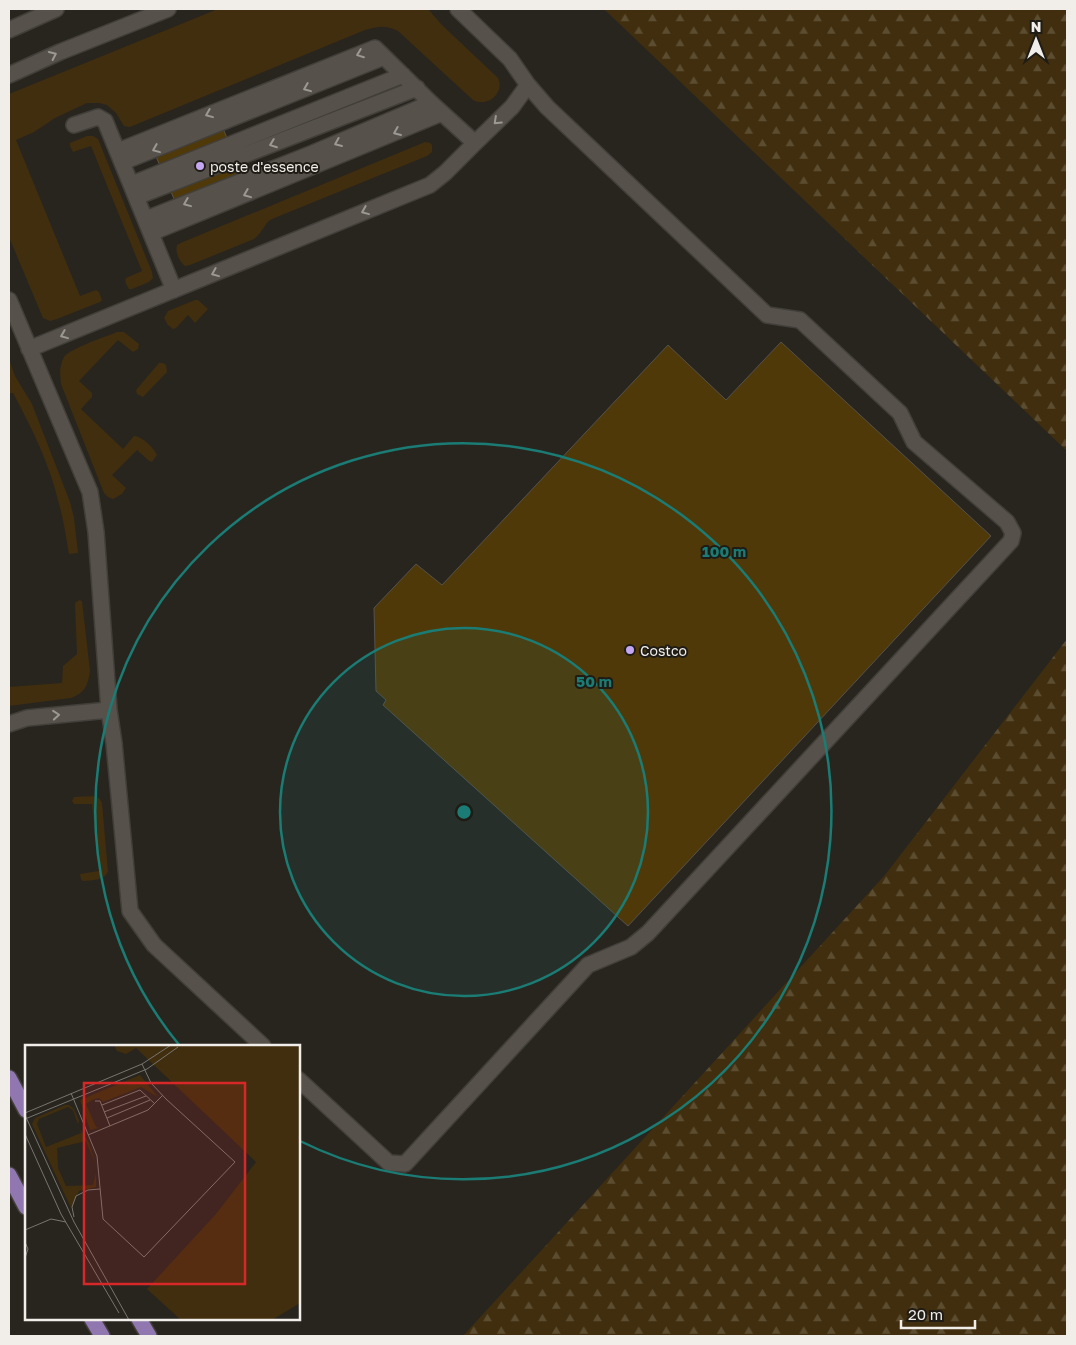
<svg xmlns="http://www.w3.org/2000/svg" width="1076" height="1345" viewBox="0 0 1076 1345" font-family="'Golos Text',sans-serif">
	<style>
		.grass { fill: #402e0e }
		.forest { fill: url(#forest-firs) }
		.building { fill: #503909; stroke: #56524c }
		.lines { fill: none; stroke-linecap: round; stroke-linejoin: round }
		.minor-casing { stroke: #423f3a; stroke-width: 18 }
		.major-casing { stroke: #423f3a; stroke-width: 18 }
		.minor { stroke: #56524b; stroke-width: 15 }
		.major { stroke: #9177b0; stroke-width: 15 }
		.oneway { stroke: #9c9893 }
		.ring { fill: none; stroke: #1a7c74; stroke-width: 2.5 }
		.poi-dot { fill: #c4a7f1; stroke: #1f1b15; stroke-width: 2 }
		.labels { text-anchor: middle; dominant-baseline: central; stroke-width: 4; stroke-linejoin: round; paint-order: stroke }
		.poi-label { font-size: 14px; fill: #f1eeea; stroke: #1f1b15; text-anchor: start }
		.inset-road { fill: none; stroke: #787570; stroke-width: 1 }
		.view { fill: #d62828; fill-opacity: 0.15; stroke: #d62828; stroke-width: 2.5 }
		.inset-edge { fill: none; stroke: #f1eeea; stroke-width: 2.5 }
		.centre { fill: #1a7c74; stroke: #1f1b15; stroke-width: 2.5 }
		.ring-label { font-size: 15px; text-anchor: middle; font-weight: bold; fill: #1a7c74; stroke: #1f1b15; stroke-width: 4; stroke-linejoin: round; paint-order: stroke }
	</style>
	<defs>
		<pattern id="forest-firs" width="22" height="20" patternUnits="userSpaceOnUse" patternTransform="scale(1.25)"><rect width="22" height="20" fill="#402e0e"/><path d="M5 1l3.5 6h-7zM16 11l3.5 6h-7z" fill="#5c4d31"/></pattern>
	</defs>
	<rect width="100%" height="100%" fill="#28251f"/>
	<path class="grass" d="M218,9h210l14,16 56,53c7,15 -10,30 -25,22l-75,-69c-13,-6 -19,-5 -33,-1l-235,97 -6,-1 -8,-13 -9,-8 -8,-2h-12l-32,15 -21,14 -18,8 64,156 16,-6 3,2 3,8 -2,2 -43,17 -7,2 -7,-3 -34,-81v-143z
		M87,136h6l5,3 54,133 1,6 -4,4 -17,7h-3c-2,-4 -5,-7 -3,-11l16,-7 -51,-125 -18,6 -3,-6v-3z
		M425,142l5,1 2,2v7l-5,4 -155,63c-8,4 -10,15 -18,20l-64,26 -5,1c-6,-5 -10,-14 -8,-21l6,-3z
		M195,300h3l10,9 -13,14 -7,-8 -12,13 -3,1 -5,-4 -4,-7 4,-7z
		M117,332h7l15,12 -1,5 -5,3 -15,-12 -39,41 13,12v4l-11,12 42,40 11,-13c9,1 20,12 23,19l-5,7 -4,-2 -11,-10 -25,25 14,13 -4,6 -9,5 -5,-2 -4,-4 -43,-109c-1,-9 -2,-18 3,-27 7,-9 41,-20 53,-25z
		M9,359l6,17 17,28 38,98 4,16 4,35 -9,1c-3,-16 -5,-33 -10,-50 -9,-39 -27,-76 -46,-111h-4z
		M159,363h4l3,2 1,7 -24,25 -6,-3 -1,-4z
		M79,600l3,1 8,70c-2,14 -5,22 -19,27l-62,8v-19l53,-4 1,-17 14,-12 -2,-51z
		M96,796l3,2 3,5 6,69c-5,9 -16,8 -25,9l-2,-2 -1,-5 19,-3 -7,-67h-18l-2,-3 2,-4z"/>
	<path class="forest" d="M604,9h463v442z
		M1067,639v697h-604l422,-461z"/>
	<path class="building" d="M213,105l40,94 -67,28 -40,-94z
		M781,342l210,194 -363,390 -245,-221 3,-5 -10,-9 -2,-83 42,-44 26,21 226,-240 58,55z"/>
	<g class="lines">
		<defs>
			<path id="minor" d="M9,30l47,-21
				M9,75l51,-23 108,-43
				M74,125l24,-8 7,4 69,169
				M118,151l257,-103 56,55 44,40
				M123,162l261,-105
				M132,184l271,-109
				M136,197l281,-109
				M146,219l167,-66 118,-50
				M151,233l291,-120
				M9,300l81,192 6,40 13,178 5,33 16,168 24,34 109,101
				M29,349l401,-164 15,-12 30,-30 37,-36 16,-22
				M9,724l18,-6 82,-8
				M299,1080l90,83 16,1 183,-199 43,-18 17,-14 363,-392 2,-8 -6,-11 -93,-80 -14,-29 -100,-93 -33,-5 -220,-208 -19,-22 -18,-26 -52,-50"/>
			<path id="major" d="M9,1078l17,32
				M9,1175l17,32
				M92,1319l10,17
				M139,1319l10,17"/>
		</defs>
		<use href="#minor" class="minor-casing"/>
		<use href="#major" class="major-casing"/>
		<use href="#minor" class="minor"/>
		<use href="#major" class="major"/>
	</g>
	<defs><path id="oneway-chevron" d="M-2-3.5L2.5 0L-2 3.5" fill="none" stroke-width="1.6" stroke-linecap="round" stroke-linejoin="round" transform="scale(1.25)"/></defs>
	<g class="oneway">
		<use href="#oneway-chevron" transform="translate(360 54) rotate(159)"/>
		<use href="#oneway-chevron" transform="translate(53 55) rotate(-25)"/>
		<use href="#oneway-chevron" transform="translate(307 88) rotate(158)"/>
		<use href="#oneway-chevron" transform="translate(209 114) rotate(158)"/>
		<use href="#oneway-chevron" transform="translate(497 121) rotate(137)"/>
		<use href="#oneway-chevron" transform="translate(397 132) rotate(157)"/>
		<use href="#oneway-chevron" transform="translate(338 143) rotate(157)"/>
		<use href="#oneway-chevron" transform="translate(273 144) rotate(159)"/>
		<use href="#oneway-chevron" transform="translate(156 149) rotate(158)"/>
		<use href="#oneway-chevron" transform="translate(247 194) rotate(158)"/>
		<use href="#oneway-chevron" transform="translate(187 203) rotate(158)"/>
		<use href="#oneway-chevron" transform="translate(365 211) rotate(158)"/>
		<use href="#oneway-chevron" transform="translate(215 273) rotate(158)"/>
		<use href="#oneway-chevron" transform="translate(64 335) rotate(158)"/>
		<use href="#oneway-chevron" transform="translate(56 715) rotate(-5)"/>
	</g>
	<circle cx="464" cy="812" r="184" fill="#1a7c74" fill-opacity=".12"/>
	<g class="ring">
		<circle cx="464" cy="812" r="184"/>
		<path d="M180 1046A368 368 0 1 1 300 1141"/>
	</g>
	<g class="poi-dot">
		<circle cx="200" cy="166" r="5"/>
		<circle cx="630" cy="650" r="5"/>
	</g>
	<g class="labels">
		<g class="poi-label">
			<text x="210" y="166">poste d'essence</text>
			<text x="640" y="650">Costco</text>
		</g>
	</g>
	<g transform="translate(25 1045)">
		<rect width="275" height="275" fill="#28251f"/>
		<path d="M115,30l18,22 -17,-10 -38,15 -4,-4 -7,2 -6,4 10,23 3,1 -9,2 -10,-30zM40,60h4l5,4 5,12 -1,3 -5,-14 -5,-3 -29,12 -2,5 9,23 35,-14 -1,-4 9,14 7,22 -10,-24 -29,7 1,20 8,18 27,-1 3,-12v14l-17,4 -8,17 -39,-84 3,-6z" fill="#402e0e"/>
		<path d="M89,0h186v258l-28,17h-91l-34,-31 69,-75 40,-52 -120,-114 -10,6 -9,-3z" fill="#402e0e"/>
		<path class="inset-road" d="M46,48l26,63 6,63 41,38 91,-95 -69,-63 -15,-16 -9,-19M70,56h5l10,25M77,60l38,-15 15,14M79,67l42,-16M0,68l117,-49 29,-19M0,70l49,107 55,98M82,73l43,-18M0,74l122,-50 31,-22M0,89l36,80 58,99M63,90l60,-25 15,-15M49,172l-2,-10 4,-11 12,-6 12,-1M0,185l26,-11 15,3M0,197l3,7 -3,9"/>
		<path class="view" d="M59,38h161v201h-161z"/>
		<rect width="275" height="275" class="inset-edge"/>
	</g>
	<circle cx="464" cy="812" r="8" class="centre"/>
	<g class="ring-label">
		<text x="724" y="557">100 m</text>
		<text x="594" y="687">50 m</text>
	</g>
	<rect width="1076" height="1345" fill="none" stroke="#f1eeea" stroke-width="20"/>
	<g transform="translate(1036 40)" stroke="#1f1b15" stroke-width="4" paint-order="stroke">
	<path d="M0-4L9 19L0 12L-9 19Z" fill="#f1eeea"/>
	<text y="-8" font-size="14" font-weight="bold" text-anchor="middle" fill="#f1eeea">N</text>
	</g>
	<path d="M901 1320v8h74v-8" fill="none" stroke="#f1eeea" stroke-width="2.5"/>
	<text x="908" y="1320" font-size="15" fill="#f1eeea" stroke="#1f1b15" stroke-width="4" paint-order="stroke">20 m</text>
</svg>
